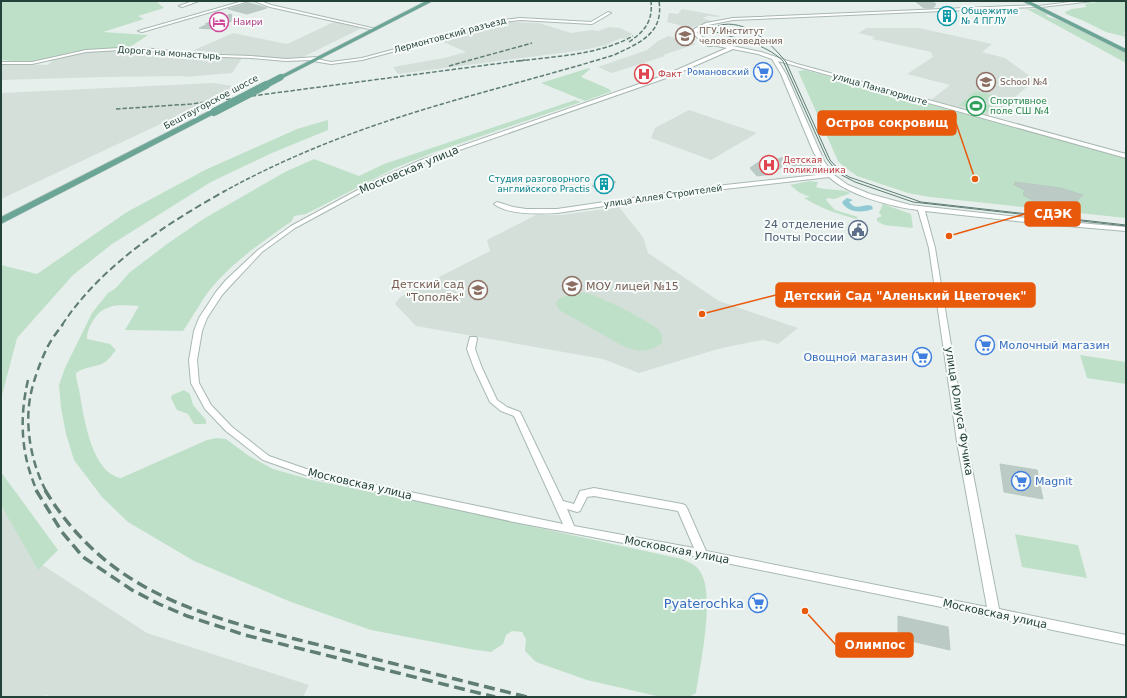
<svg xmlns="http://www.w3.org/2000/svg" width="1127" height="698" viewBox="0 0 1127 698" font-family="'DejaVu Sans',sans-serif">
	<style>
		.built { fill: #d4dfda }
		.green { fill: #bfe0c8 }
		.water { fill: #8ec9d4 }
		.building { fill: #bbcac4; stroke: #b8c9c2 }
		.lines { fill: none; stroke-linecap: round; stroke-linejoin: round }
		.minor-casing { stroke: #a8b8b2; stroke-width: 2 }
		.major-casing { stroke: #c2cac8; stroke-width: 1 }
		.minor { fill: #fff; fill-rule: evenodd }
		.major { fill: #6aa596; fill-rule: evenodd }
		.tram { stroke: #5f7d75; stroke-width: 1 }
		.rail-far3 { stroke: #5f7d75; stroke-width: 1.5; stroke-dasharray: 4.5 2; stroke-linecap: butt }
		.rail-far2 { stroke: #5f7d75; stroke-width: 2; stroke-dasharray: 7 3.5; stroke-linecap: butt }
		.rail-far1 { stroke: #5f7d75; stroke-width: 2.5; stroke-dasharray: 8 4.5; stroke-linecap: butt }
		.rail { stroke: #5f7d75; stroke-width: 3.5; stroke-dasharray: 11 5.5; stroke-linecap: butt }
		.major-bridge-far1-casing { stroke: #c2cac8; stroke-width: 7; stroke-linecap: butt }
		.major-bridge-casing { stroke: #c2cac8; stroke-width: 8; stroke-linecap: butt }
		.major-bridge-far1 { stroke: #6aa596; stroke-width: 6 }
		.major-bridge { stroke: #6aa596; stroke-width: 8 }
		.labels { text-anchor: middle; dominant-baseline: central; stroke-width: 4; stroke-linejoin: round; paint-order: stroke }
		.far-culture-label { font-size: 9px; fill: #0d838f; stroke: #f7fbf9; text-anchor: start }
		.far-hotel-label { font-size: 9px; fill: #b23c85; stroke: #f7fbf9; text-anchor: start }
		.far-education-label { font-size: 9px; fill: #785e54; stroke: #f7fbf9; text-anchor: start }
		.far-street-label { font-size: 9px; fill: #24423a; stroke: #f7fbf9 }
		.far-shop-label { font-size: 9px; fill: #366cbe; stroke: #f7fbf9; text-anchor: end }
		.far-health-label { font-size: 9px; fill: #be3a42; stroke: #f7fbf9; text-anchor: start }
		.far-leisure-label { font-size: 9px; fill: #27864d; stroke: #f7fbf9; text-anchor: start }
		.street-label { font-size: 11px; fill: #24423a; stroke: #f7fbf9 }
		.service-label { font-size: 11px; fill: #4e5e75; stroke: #f7fbf9; text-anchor: end }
		.education-label { font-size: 11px; fill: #785e54; stroke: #f7fbf9; text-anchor: end }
		.shop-label { font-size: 11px; fill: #366cbe; stroke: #f7fbf9; text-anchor: start }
		.near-shop-label { font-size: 13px; fill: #366cbe; stroke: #f7fbf9; text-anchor: end }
		.leader { fill: none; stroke: #e8590c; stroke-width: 1.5 }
		.callout-dot { fill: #e8590c; stroke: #f7fbf9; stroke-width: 1.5 }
		.callout { fill: #e8590c; stroke: #e8590c; stroke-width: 1.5 }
		.callout-label { font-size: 12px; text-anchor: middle; font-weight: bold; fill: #fff }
	</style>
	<rect width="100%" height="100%" fill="#e6efeb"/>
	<path class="built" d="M682,9l39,7 -3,1 -10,-1 -5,2 8,3 -21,7 -23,-6 2,-9 9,1z
		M334,22l28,6 -61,30 -15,1 -30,-3 -66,-4 43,-19 54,11z
		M506,22l33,1 32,10 21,-3 6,1 11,-4 11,1 13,6 -9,5 -3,-1 -15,7 -22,5 -186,24 -5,-7 51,-9 22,-6 -29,-13z
		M867,28h52l73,16 -10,8 23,6 30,22 -43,37 -61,-17 19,-15 -43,-11 26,-17 -2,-5 -59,-13 3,-2 -17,-4z
		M668,36l28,8 -33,11 2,1 -53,17 -14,-6 49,-17 11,-9z
		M104,50l43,1 51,6 44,1 -10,15 -47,4 -1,-1 -79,1 -104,3v-17l46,2 7,-5 19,-6z
		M214,83l25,4 -238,112v-106z
		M689,110l68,23 -46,27 -60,-22 4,-10z
		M619,207l24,30 5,16 71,48 79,27 -20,16 -14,-4 -13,2 -33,7 -79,24 -36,-14 -187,-33 -21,-22 5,-7 90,-46 -3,-11 49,-25h25z
		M1,506l40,58 106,69 162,52 -6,12h-248l-9,-2 -2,2h-43z"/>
	<path class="green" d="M1,1h158l-2,1 7,6 -26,8 6,3 -41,13 45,3 -18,12 -57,5 -35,11 -37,-3z
		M1105,1h21v31l-3,1 3,2v2l-20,-5 -22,-11 -18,-7 -1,-2 7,-3 15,-2 -3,-3z
		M1027,9h9l12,5 -2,1 2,2 18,5 60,31v10z
		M589,68l1,1 -9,8 28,12 2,2 -1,1 -25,9 -44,-18z
		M805,70l321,88v60l-196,-21 -22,-4 -51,-17 -14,-10 -5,-5 -40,-90z
		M976,91l28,7 -7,5 -29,-7z
		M966,99l27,7 -7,7 -27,-8z
		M575,100l6,2 -146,50 -40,16 -89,46 -12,2 -2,5c-30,21 -64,44 -86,74 -8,12 -15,24 -23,36l-58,-1 14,-24c-9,0 -21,-2 -29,1 -13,3 -23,20 -23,32l23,5 6,6c-3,3 -7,10 -11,12 -9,6 -20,4 -29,11 0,8 3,14 4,22 4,23 12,78 41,83l86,-38 9,-2 10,1 23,17 24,13 39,11 108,22 262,57c8,4 15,6 19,14 14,24 -1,92 -5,120l-7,4h-28l-74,-17 -51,-18 -11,-11 1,-12 -4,-7 -10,-1 -6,4 -3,9 -12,8 -21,-3 -99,-19 -80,-28 -97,-41 -66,-39 -26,-25 -28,-37 -8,-26 -5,-26 -2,-23 6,-17 27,-55 16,-20 8,-5 13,-15 38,-29 38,-26 80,-46 29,-13 45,17 25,-12z
		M328,120v10l-56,23 -61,29 -99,62 -39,31 -56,63 -16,61v-134l36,9 90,-62 78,-42 92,-41z
		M810,181l8,1 -2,5c12,4 23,1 35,6l-17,6 -7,-1 -1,2 9,10 23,7 -2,2c-18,-5 -36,-11 -52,-21l6,-1 -10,-4 -10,-8z
		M883,204l28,10 2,14 -29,-3 -7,-4v-3l5,-2 -3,-3z
		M572,293c4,0 9,-1 13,0 12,1 66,29 74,37 3,4 3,7 4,12 -15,12 -26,10 -42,3l-62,-35 -3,-6 2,-5z
		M1080,355l46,7v22l-39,-6z
		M184,390l6,4 3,11 13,15v4h-12l-6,-10 -11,-4 -6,-12 1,-3z
		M1,472l57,78 -20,20 -37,-65z
		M1015,534l63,11 9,33 -65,-11z"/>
	<path class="water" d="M847,198l6,2 -4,2c8,10 14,1 23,4l1,3c-10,4 -26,4 -31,-7z"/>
	<path class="building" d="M915,1h15l6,3 -3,4h-9z
		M249,3l18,5 -20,6 -19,-5z
		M231,14l3,6 -22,9 -13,-1 9,-4h-3z
		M787,156l18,6 2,-1 9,3 -4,5 -9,4 -20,-7 -11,8 -15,2 -7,-8 10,-7 4,2 8,-6 6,2z
		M606,178l10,4 -13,8 -11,-4z
		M1015,182l46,6 22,7 -11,11 -19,-6 -7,8 -23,-13 2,-1 -2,-1 3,-2 -12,-6z
		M1000,464l37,6 6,29 -39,-7z
		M898,616l50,11 2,23 -52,-12z"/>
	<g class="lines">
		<defs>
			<path id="minor" d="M193,1h6l-17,6 -3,-1z
				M243,1h6l-107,31 -4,-1z
				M254,1h6l11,4 105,24 -2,1 -104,-23z
				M1079,1h14l-52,6 -2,-1z
				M1037,5l-1,2 -303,13 -25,5 -10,6 -1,2 11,8 53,11 36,12 329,90v4l-348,-97 8,13 38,87 10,14 14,10 22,9 40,11 134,15 82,7v4l-82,-7 -119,-13 10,37 33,200 31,161 127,26v10l-424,-87 -188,-36 -200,-44 -51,-18 -37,-29 -21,-22 -14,-26 -2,-23 5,-29 5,-13 17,-26 10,-12 32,-30 33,-24 87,-47 43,-19 244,-85 62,-27 -15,-3v1h-4l-15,-12 1,-5 12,-6 27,-5zM733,49l25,5 14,5 9,15 32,77 13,23 -119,13 -150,22h-31l-13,-2 -16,-5 -3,2c14,11 45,10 63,9l150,-22 122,-14c19,18 63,30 89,33l11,38 29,200 29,159 -281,-56 -19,-43 -2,-3 -3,-1 -88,-16 -14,3 -6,13 -11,-3 -43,-89 -13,-5 -10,-7 -15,-32 -7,-19 2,-10 -1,-2h-6l-3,12 7,19 16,34 11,9 13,5 49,108 -248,-52 -46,-16 -37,-29 -21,-22 -12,-22 -2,-23 5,-29 5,-13 15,-23 10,-11 30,-32 33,-24 87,-47 43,-19 244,-85zM594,496l84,15 16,37 -120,-22 -7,-17 10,3 3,-1 7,-14z
				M608,12l3,1 -19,11 -72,-4 -17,2 -141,38 -31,4 -18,-3 -2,-1 -25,1 -35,-3 -58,-2 -39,-5 -34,-1 -34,2 -54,12h-31v-2h31l54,-12 34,-2 34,1 39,5 58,2 35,3 31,-2 2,1 -2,1 14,3 31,-4 141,-38 17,-2 71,4z"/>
			<path id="major" d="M426,1h7l-150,77 -5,-1z
				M1022,1h7l97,48v4z
				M211,110h6l1,2 -217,112v-7z"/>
		</defs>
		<use href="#minor" class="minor-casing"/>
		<use href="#major" class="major-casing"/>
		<use href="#minor" class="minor"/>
		<use href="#major" class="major"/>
		<path class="tram" d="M1126,225l-205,-23 -72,-25 -8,-5 -11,-12 -44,-98c-17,-21 -45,-48 -74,-34v2l4,2c24,8 48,11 67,29l44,98 11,14 17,9 58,20 213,24"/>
		<path class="rail-far3" d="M629,42c16,-11 24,-21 22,-41
			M519,61c38,-5 80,-6 114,-25
			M449,66l83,-23
			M116,109l75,-5 334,-44
			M223,192c47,-26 96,-47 147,-65 80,-28 163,-47 244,-72 25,-12 50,-21 45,-54"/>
		<path class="rail-far2" d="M62,325c39,-59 102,-100 163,-134"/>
		<path class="rail-far1" d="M28,380c-9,39 -7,75 9,111
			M46,491c-15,-28 -22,-67 -15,-98 3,-14 9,-30 15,-43 4,-9 11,-18 17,-26"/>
		<path class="rail" d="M36,490l26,42 21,25 49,33 27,14 28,12 58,19 250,62
			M45,490c53,87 127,117 222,142l260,65"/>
		<defs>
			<path id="major-bridge-far1" d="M264,86l17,-9"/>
			<path id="major-bridge" d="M214,112l52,-27"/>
		</defs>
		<use href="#major-bridge-far1" class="major-bridge-far1-casing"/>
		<use href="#major-bridge" class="major-bridge-casing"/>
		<use href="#major-bridge-far1" class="major-bridge-far1"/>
		<use href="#major-bridge" class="major-bridge"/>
	</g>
	<defs>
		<symbol id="building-ring" viewBox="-11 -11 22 22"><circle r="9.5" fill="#f7fbf9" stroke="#0f9aa8" stroke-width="1.5"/><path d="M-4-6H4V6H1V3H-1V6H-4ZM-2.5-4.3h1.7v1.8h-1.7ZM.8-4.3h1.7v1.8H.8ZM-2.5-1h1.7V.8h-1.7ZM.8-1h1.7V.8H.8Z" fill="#0f9aa8"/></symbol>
		<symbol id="hotel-ring" viewBox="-11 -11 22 22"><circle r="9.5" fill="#f7fbf9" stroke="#d1479c" stroke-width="1.5"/><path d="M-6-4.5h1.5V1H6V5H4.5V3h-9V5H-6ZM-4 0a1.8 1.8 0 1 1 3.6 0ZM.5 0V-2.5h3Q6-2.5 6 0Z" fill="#d1479c"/></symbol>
		<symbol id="university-ring" viewBox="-11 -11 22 22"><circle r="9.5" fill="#f7fbf9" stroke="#8d6e63" stroke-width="1.5"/><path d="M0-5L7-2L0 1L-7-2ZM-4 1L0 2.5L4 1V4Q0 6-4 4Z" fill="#8d6e63"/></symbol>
		<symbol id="supermarket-ring" viewBox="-11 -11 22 22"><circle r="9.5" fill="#f7fbf9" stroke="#3f7fe0" stroke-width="1.5"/><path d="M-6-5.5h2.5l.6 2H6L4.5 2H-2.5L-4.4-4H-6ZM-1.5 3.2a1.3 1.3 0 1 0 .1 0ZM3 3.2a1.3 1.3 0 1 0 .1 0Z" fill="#3f7fe0"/></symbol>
		<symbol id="hospital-ring" viewBox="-11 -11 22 22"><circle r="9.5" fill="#f7fbf9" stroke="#e0444e" stroke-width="1.5"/><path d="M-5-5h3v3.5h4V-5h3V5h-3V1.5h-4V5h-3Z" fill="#e0444e"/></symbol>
		<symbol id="school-ring" viewBox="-11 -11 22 22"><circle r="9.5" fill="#f7fbf9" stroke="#8d6e63" stroke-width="1.5"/><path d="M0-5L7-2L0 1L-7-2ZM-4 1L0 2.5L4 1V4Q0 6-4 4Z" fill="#8d6e63"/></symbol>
		<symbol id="stadium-ring" viewBox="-11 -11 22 22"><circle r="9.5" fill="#f7fbf9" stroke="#2e9e5b" stroke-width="1.5"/><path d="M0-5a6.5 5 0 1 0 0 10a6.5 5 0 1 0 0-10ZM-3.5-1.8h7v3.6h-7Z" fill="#2e9e5b"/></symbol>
		<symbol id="civic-ring" viewBox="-11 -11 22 22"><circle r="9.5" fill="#f7fbf9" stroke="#5c6f8a" stroke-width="1.5"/><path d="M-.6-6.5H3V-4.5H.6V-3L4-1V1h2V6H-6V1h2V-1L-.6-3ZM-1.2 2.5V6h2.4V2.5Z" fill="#5c6f8a"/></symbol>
	</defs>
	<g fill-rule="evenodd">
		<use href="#building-ring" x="936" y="5" width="22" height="22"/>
		<use href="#hotel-ring" x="208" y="11" width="22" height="22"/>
		<use href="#university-ring" x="674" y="25" width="22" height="22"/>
		<use href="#supermarket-ring" x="752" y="61" width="22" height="22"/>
		<use href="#hospital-ring" x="633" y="63" width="22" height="22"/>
		<use href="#school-ring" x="975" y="71" width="22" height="22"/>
		<use href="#stadium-ring" x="965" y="95" width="22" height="22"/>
		<use href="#hospital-ring" x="758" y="154" width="22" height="22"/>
		<use href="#building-ring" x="593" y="173" width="22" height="22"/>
		<use href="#civic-ring" x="847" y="219" width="22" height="22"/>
		<use href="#school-ring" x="561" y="275" width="22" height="22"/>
		<use href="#school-ring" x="467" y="279" width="22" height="22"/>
		<use href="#supermarket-ring" x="974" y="334" width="22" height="22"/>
		<use href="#supermarket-ring" x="911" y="346" width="22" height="22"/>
		<use href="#supermarket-ring" x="1010" y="470" width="22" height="22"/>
		<use href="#supermarket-ring" x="747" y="592" width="22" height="22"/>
	</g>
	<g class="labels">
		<g class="far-culture-label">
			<text x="961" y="11">Общежитие<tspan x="961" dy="10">№ 4 ПГЛУ</tspan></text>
			<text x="590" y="179" text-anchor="end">Студия разговорного<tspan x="590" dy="10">английского Practis</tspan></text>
		</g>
		<g class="far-hotel-label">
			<text x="233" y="22">Наири</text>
		</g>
		<g class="far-education-label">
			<text x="699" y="31">ПГУ Институт<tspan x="699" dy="10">человековедения</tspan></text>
			<text x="1000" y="82">School №4</text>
		</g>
		<g class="far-street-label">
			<text transform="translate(450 35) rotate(-15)">Лермонтовский разъезд</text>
			<text transform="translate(169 53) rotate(4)">Дорога на монастырь</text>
			<text transform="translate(880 89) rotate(16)">улица Панагюриште</text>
			<text transform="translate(211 102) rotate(-28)">Бештаугорское шоссе</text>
			<text transform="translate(663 196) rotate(-8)">улица Аллея Строителей</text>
		</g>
		<g class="far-shop-label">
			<text x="749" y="72">Романовский</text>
		</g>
		<g class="far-health-label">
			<text x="658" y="74">Факт</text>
			<text x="783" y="160">Детская<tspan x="783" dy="10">поликлиника</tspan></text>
		</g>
		<g class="far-leisure-label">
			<text x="990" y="101">Спортивное<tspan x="990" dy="10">поле СШ №4</tspan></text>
		</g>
		<g class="street-label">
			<text transform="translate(409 170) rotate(-23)">Московская улица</text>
			<text transform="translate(959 411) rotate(81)">улица Юлиуса Фучика</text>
			<text transform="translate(360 484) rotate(13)">Московская улица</text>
			<text transform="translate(677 550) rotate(11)">Московская улица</text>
			<text transform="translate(995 614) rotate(12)">Московская улица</text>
		</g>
		<g class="service-label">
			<text x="844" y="224">24 отделение<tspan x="844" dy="13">Почты России</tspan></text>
		</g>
		<g class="education-label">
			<text x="464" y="284">Детский сад<tspan x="464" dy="13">"Тополёк"</tspan></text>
			<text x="586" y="286" text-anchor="start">МОУ лицей №15</text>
		</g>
		<g class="shop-label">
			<text x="999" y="345">Молочный магазин</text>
			<text x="908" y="357" text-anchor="end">Овощной магазин</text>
			<text x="1035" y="481">Magnit</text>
		</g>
		<g class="near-shop-label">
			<text x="744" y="603">Pyaterochka</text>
		</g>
	</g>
	<path class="leader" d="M975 179L956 123M949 236L1025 214M702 314L776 295M805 611L836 645"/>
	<g class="callout-dot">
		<circle cx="975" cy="179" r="4"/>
		<circle cx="949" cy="236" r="4"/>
		<circle cx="702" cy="314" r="4"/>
		<circle cx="805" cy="611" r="4"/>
	</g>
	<g class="callout">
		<rect x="818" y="111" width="138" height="24" rx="4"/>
		<rect x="1025" y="202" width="55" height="24" rx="4"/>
		<rect x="776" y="283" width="259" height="24" rx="4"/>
		<rect x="836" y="633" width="77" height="24" rx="4"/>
	</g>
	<g class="callout-label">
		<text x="887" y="127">Остров сокровищ</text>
		<text x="1053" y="218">СДЭК</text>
		<text x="905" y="300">Детский Сад "Аленький Цветочек"</text>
		<text x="875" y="649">Олимпос</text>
	</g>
	<rect width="1127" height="698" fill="none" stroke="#24423a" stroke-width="4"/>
</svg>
